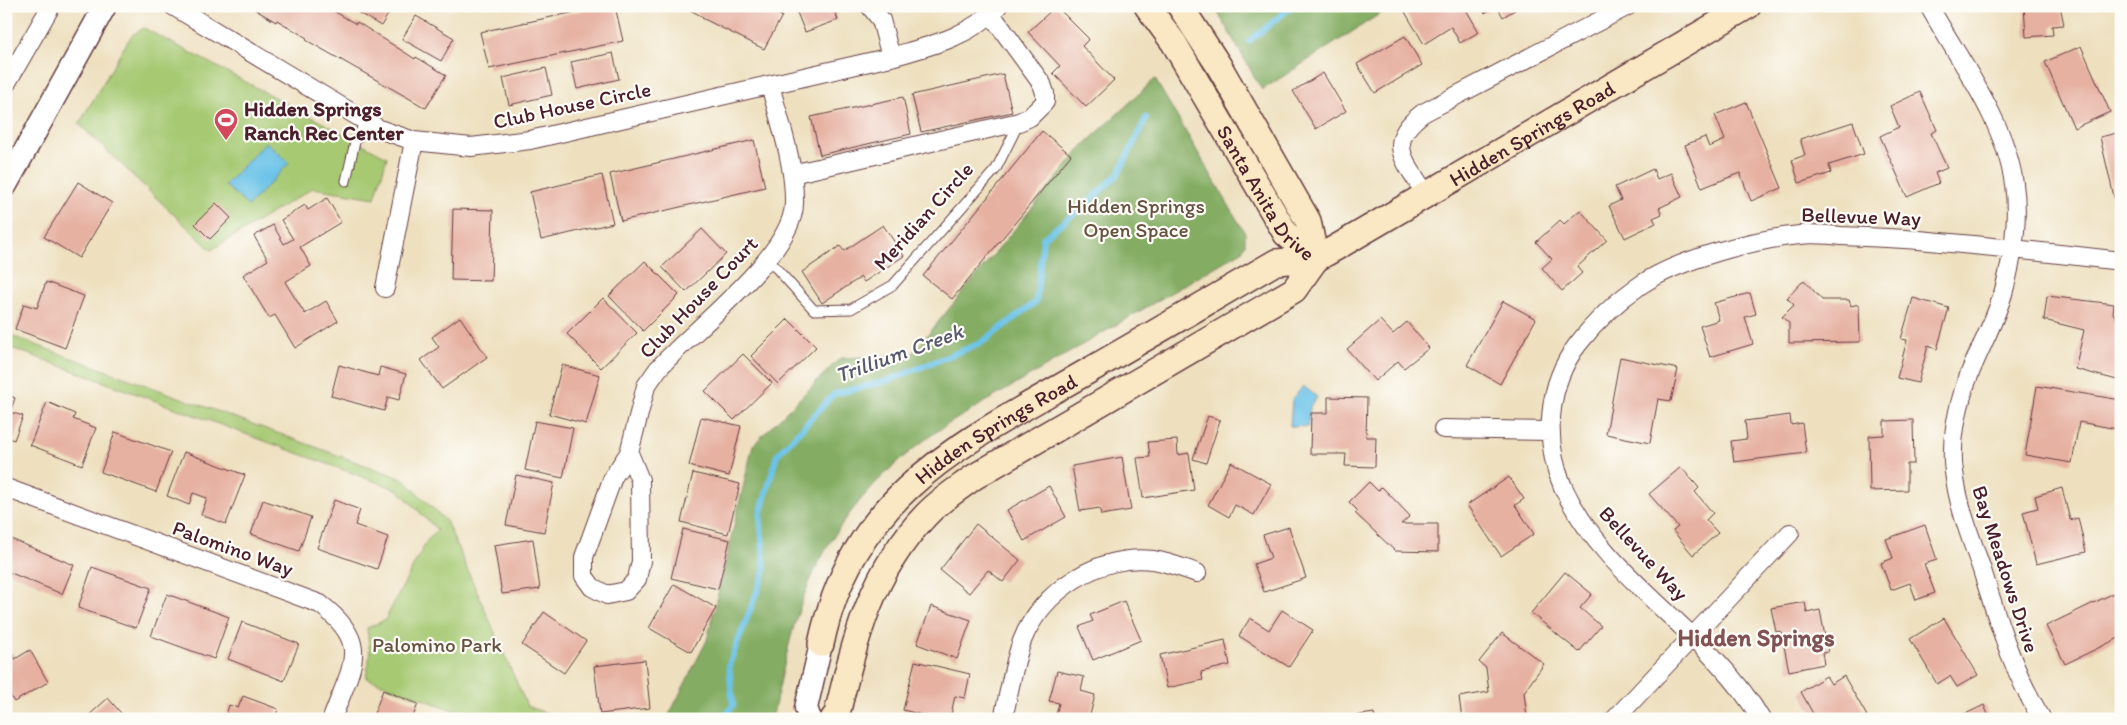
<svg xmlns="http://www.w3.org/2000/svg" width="2127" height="725" viewBox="0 0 2127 725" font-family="Itim,sans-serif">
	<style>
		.green { fill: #a6c972; stroke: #78744e }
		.forest { fill: #84ad64; stroke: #676648 }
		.water { fill: #6bc3e8; stroke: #5a718a }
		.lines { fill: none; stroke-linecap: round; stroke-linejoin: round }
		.stream { stroke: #6bc3e8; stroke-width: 6 }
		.building { fill: #e6b1a1 }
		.service-casing { stroke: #633c41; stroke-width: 11 }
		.minor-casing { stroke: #633c41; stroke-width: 20 }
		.tertiary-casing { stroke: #633c41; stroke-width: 25 }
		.secondary-casing { stroke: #633c41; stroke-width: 28 }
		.service { stroke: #fff; stroke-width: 9 }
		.minor { stroke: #fff; stroke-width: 18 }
		.tertiary { stroke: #fff; stroke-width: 22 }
		.secondary { stroke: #fae7c3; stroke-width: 25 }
		.labels { text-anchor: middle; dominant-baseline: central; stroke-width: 4.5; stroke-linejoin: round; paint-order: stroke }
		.street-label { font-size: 21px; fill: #4a1f2b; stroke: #fdfcf7 }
		.poi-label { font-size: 21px; font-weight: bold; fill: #4a1f2b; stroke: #fdfcf7; text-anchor: start }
		.park-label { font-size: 21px; fill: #665240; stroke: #fdfcf7 }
		.water-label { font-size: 22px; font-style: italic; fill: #56586d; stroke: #fdfcf7 }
		.quarter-label { font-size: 24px; font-weight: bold; fill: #815254; stroke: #fdfcf7 }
	</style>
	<rect width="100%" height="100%" fill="#fdfcf7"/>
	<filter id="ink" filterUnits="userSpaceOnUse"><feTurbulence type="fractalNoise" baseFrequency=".02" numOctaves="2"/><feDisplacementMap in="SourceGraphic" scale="10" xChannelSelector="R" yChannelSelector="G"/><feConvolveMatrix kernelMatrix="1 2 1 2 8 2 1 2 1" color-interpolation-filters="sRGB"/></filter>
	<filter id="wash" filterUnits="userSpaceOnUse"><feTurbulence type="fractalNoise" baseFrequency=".0096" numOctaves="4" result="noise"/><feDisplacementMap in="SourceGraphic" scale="20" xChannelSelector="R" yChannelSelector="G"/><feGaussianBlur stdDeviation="1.12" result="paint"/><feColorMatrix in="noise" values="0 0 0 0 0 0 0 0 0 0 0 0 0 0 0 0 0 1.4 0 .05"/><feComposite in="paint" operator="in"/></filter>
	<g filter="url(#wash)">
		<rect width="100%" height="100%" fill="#eee0bf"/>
		<path class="green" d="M144,28l243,129 -12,41 -62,-10 -102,62 -132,-126 47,-80 6,-9z
			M6,334l397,145 43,42 81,185 35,13h-85l-111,-41 4,-24 -3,-26 18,-8 41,-78 11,-12 -39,-40 -392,-144z"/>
		<path class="forest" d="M1214,6h178l-130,84z
			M1155,79l90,154v11l-3,7 -294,173c-68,44 -120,103 -147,180 -13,37 -20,77 -29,115h-105l40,-79 46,-195 87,-87 71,-3 173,-210z"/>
		<path class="water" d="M266,142l23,21 -41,43 -23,-21z
			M1303,386l14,11 -7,9 -2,21 -18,-1 2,-26z"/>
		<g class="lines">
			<path class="stream" d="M1249,41l44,-35
				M724,719l9,-14 -4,-40 36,-94 -5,-56 17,-60 57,-61 53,-13 94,-38 55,-41 7,-64 46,-36 30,-29 27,-55"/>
		</g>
		<g id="blocks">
			<path class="building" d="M249,6h76l31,18 1,-2 58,37 1,-2 30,18 -20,33 -120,-68 1,-2 -30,-18 -1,2z
				M347,6h46l-12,20z
				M604,6h11l8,35 -134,28 -9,-37z
				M683,6h81l18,10 -18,33 -62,-31 1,-1z
				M798,6h27l10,6 3,8 -33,12 -9,-22z
				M1056,6l33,33 -7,7 32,34 -28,27 -33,-34 7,-7 -32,-34z
				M1415,6h49l15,26 -19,11 -9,-16 -27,17 -19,-32z
				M1481,6h15l-11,7z
				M1497,6h24l-18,11z
				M2024,6h36l4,19 -12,1 1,9 -27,2z
				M416,16l38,22 -13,23 -39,-22z
				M1405,36l17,29 -47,28 -18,-29z
				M2081,46l29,66 -36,16 -29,-66z
				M613,53l6,26 -42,10 -6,-27z
				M546,68l6,27 -43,10 -6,-27z
				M1323,73l23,38 -30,18 -23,-38z
				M1003,74l9,38 -91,20 -9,-37z
				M1920,92l17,38 -6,3 16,35 -12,5 4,10 -32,14 -27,-61 19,-9 -9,-21z
				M903,97l8,37 -91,21 -9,-38z
				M1746,102l36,86 -31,13 -11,-28 -38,15 -17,-43 20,-8 4,10 16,-7 -10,-25z
				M1853,122l11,32 -35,11 2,8 -32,10 -7,-23 13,-5 -5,-16z
				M1042,131l29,24 -119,144 -29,-23z
				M2121,132v82h-3l-18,-77z
				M754,140l11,47 -144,34 -11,-47z
				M1653,169l4,10 14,-6 11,24 -23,11 3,6 -9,4 3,5 -31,15 -16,-32 12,-6 -6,-13z
				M602,175l11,48 -72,17 -11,-48z
				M78,182l34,21 -33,55 -35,-21z
				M327,198l14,24 -41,25 11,19 -26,16 20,32 21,-13 12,20 -43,27 -20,-33 -6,3 -26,-43 25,-15 -14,-24 19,-11 11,19 9,-5 -12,-19 24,-15 3,5z
				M216,203l15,15 -21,21 -15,-15z
				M453,209l40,1 -2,71 -40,-1z
				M1580,210l27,30 -30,27 5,6 -20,18 -20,-23 10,-9 -16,-17 24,-22 4,4z
				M883,225l21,31 -40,26 -3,-5 -39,26 -20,-31 38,-26 4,5z
				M702,229l24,25 -40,38 -24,-25z
				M645,261l34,34 -36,36 -34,-35z
				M1804,280l18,20h27l2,6 8,-2 1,38 -71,1v-20l-7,-6 12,-12 -7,-7z
				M46,282l38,14 -19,52 -50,-19 9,-25 13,4z
				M1750,293l6,21 -11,3 8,27 -43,13 -10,-31 19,-6 -5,-17z
				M2047,296l67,8 -1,9 8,13v55l-46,-12 9,-39 -40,-10z
				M603,298l34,35 -36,35 -34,-34z
				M1913,298l36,10 -12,41 -9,-3 -10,37 -21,-5 10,-38 -6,-1z
				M1503,301l33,18 -36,65 -33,-19z
				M460,317l27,40 -45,32 -21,-29 18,-13 -7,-10z
				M788,319l28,28 -38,37 -27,-28z
				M1380,320l13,14 14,-12 22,26 -25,20 -6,-7 -23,20 -28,-32z
				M743,354l29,29 -38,37 -29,-29z
				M1620,357l58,12 -7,32 -13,-2 -8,44 -44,-9z
				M339,365l39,11 2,-9 26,7 -7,26 -11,-3 -4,14 -53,-15z
				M562,365l38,10 -14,49 -37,-10z
				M2037,386l84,14 -4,29 -38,-7 -7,41 -47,-8z
				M6,394l9,4 -5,14 13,4 -9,24 -8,-3z
				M1328,397l39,1 -1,39h10l-1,30 -30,-1 1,-12h-36l1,-41h17z
				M47,402l28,12 -2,5 23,9 -14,37 -52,-20z
				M1790,415l1,10 11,-2 4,30 -72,9 -3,-21 16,-2 -2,-18z
				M1208,416l12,4 -14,43 -13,-4z
				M701,417l40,9 -12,50 -40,-10z
				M1913,420l1,44h-7v26l-37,1 -1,-55 15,-1v-14z
				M535,421l38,7 -10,50 -38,-8z
				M115,432l56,20 -15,40 -55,-20z
				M1177,440l1,15 11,-2 5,37 -51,8 -6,-40 13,-1 -2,-15z
				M184,452l61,23 -19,49 -25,-9 6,-17 -14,-5 -4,12 -22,-9z
				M1122,457l9,53 -30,5 -1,-7 -20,3 -8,-45z
				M1231,462l40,22 -17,31 -19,-10 -6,12 -21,-12z
				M1681,467l18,21 -4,4 18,21 -7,7 12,13 -25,22 -20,-24 5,-4 -29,-33z
				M693,473l47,11 -12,50 -47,-12z
				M516,475l38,8 -10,49 -38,-7z
				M1509,477l15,22 -9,6 19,29 -33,22 -34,-51z
				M1369,482l9,9 4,-4 28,29 -9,8h37v28l-43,-1 -40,-38 3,-2 -9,-9z
				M1049,486l17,31 -42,24 -17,-31z
				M2062,488l8,32 8,-2 8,34 -50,12 -13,-52 15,-4 -3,-12z
				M263,500l48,17 -12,34 -48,-17z
				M334,500l26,10 -5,15 33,12 -11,32 -60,-21z
				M976,524l44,36 -17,22 -15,-12 -19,23 -29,-23z
				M1925,525l12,35 -13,4 11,29 -19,7 -6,-17 -19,7 -10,-27 12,-5 -7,-19z
				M1289,527l17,51 -42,14 -10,-28 17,-6 -8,-23z
				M683,529l47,11 -12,49 -47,-11z
				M11,539l63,26 -12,29 -56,-23v-20z
				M533,539l7,50 -38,5 -8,-49z
				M92,567l59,21 -15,40 -58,-20z
				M1565,572l27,22 -12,14 21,18 -22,26 -48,-39z
				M674,584l42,24 -25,44 -42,-24z
				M2114,593l4,8 3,-2v38l-56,27 -19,-38z
				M167,594l62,23 -15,42 -63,-23z
				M1124,601l17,39 -48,20 -14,-33 14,-6 -3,-6z
				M1805,602l2,11 13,-3 8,42 -6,1 2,11 -35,7 -8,-40 -5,1 -5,-24z
				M931,606l40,14 -14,39 -40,-15z
				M1282,610l31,20 -24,37 -50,-31 11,-18 19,12z
				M544,612l42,29 -22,32 -42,-28z
				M1944,618l34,57 -21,12 -7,-11 -13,8 -27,-45z
				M242,622l57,22 -15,37 -56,-22z
				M1502,633l42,31 -20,28 3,27h-65l-3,-22 30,-5 -3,-24 -7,-6z
				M1225,640l5,25 -29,7 2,8 -36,8 -7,-33z
				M9,649l6,10 15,-9 18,32 -34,20 -6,-10 -2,1v-43z
				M645,660l5,48 -50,6 -6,-48z
				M915,661l55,13 -5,24 -10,-2 -5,23h-12l-35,-9z
				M1057,671l27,6 -3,14 14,4 -6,24h-34l4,-16 -10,-2z
				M1826,676l5,8 13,-8 23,40 -5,3h-46l-15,-27z
				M383,690l35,14 -6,15h-40z
				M243,696l35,13 -3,10h-50l4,-14 9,3z
				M108,698l18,21h-41z
				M1984,705l6,14h-35z
				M1374,713l1,6h-27v-2z"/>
		</g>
	</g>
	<g filter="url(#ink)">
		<use href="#blocks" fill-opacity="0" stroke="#633c41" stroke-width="1"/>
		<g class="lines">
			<defs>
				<path id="service" d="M346,181l9,-39 10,-20
					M768,259l46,51 37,-1 42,-24 103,-116 23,-46"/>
				<path id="minor" d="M173,6l206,123 35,12 57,6 59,-7 361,-83c38,-11 80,-20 107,-51
					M870,6l11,14 10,37
					M1929,6c31,56 76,114 85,178 5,34 -1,73 -10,106 -9,34 -29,65 -40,99 -8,26 -14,55 -10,83 4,33 16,64 27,95 17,53 31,104 61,152
					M6,84l45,-78
					M792,174l227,-52 11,-5 15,-15v-9l-3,-9 -51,-70
					M1426,195c-20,-34 -43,-52 -3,-82l205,-107
					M385,288l29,-147
					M1443,429l107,2
					M629,453l17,-67 12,-17c33,-38 135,-114 136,-165 1,-40 -14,-81 -24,-119
					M629,453l11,27 1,81 -4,18 -11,12 -19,4 -15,-8 -8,-11v-19l29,-80z
					M6,488l314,116c53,40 31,62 12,115
					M1003,719c6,-26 10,-53 19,-78 19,-50 78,-88 131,-81 14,2 30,8 44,13
					M1615,719l175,-186
					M1761,719c-52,-89 -155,-138 -198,-232 -20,-46 -16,-103 15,-143 18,-23 40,-44 64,-60 38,-25 113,-45 158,-49 13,-2 28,0 41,1 26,1 52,2 78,4 68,6 135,13 202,21"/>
				<path id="tertiary" d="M6,185l99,-179
					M810,719l-4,-11 15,-64"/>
				<g id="secondary">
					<path id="s1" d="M1147,6l27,37 112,191 30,25"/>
					<path d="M1180,6l39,60 89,155 8,38"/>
					<path id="s2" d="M821,644c32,-151 140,-200 262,-270 65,-37 129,-75 193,-112l40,-3 28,-16 404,-237"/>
					<path d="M833,719l4,-5c18,-74 34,-142 89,-199 14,-15 32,-26 48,-38l320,-187 22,-31"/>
				</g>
			</defs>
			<use href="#service" class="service-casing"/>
			<use href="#minor" class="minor-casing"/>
			<use href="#tertiary" class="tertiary-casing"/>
			<use href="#secondary" class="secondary-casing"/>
			<use href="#service" class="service"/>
			<use href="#minor" class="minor"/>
			<use href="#tertiary" class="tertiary"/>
			<use href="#secondary" class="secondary"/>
		</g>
	</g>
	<defs>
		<symbol id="stadium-pin" viewBox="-11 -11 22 30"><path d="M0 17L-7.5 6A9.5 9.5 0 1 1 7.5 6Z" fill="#d1495b" stroke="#fdfcf7"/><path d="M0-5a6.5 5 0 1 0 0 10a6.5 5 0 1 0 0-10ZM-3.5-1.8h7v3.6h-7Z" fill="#fff"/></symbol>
	</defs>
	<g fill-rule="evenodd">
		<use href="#stadium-pin" x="212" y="106" width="28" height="38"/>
	</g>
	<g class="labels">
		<g class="street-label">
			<text transform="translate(572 105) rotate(-12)">Club House Circle</text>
			<text stroke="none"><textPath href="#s2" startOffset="904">Hidden Springs Road</textPath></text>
			<text stroke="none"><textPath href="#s1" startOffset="222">Santa Anita Drive</textPath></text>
			<text transform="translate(923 216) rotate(-48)">Meridian Circle</text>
			<text transform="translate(1861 216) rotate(2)">Bellevue Way</text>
			<text transform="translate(698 297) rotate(-46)">Club House Court</text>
			<text stroke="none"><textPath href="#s2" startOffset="288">Hidden Springs Road</textPath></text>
			<text transform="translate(233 548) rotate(20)">Palomino Way</text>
			<text transform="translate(1644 553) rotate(47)">Bellevue Way</text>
			<text transform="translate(2006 569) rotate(72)">Bay Meadows Drive</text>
		</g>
		<g class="poi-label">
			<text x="244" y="108">Hidden Springs<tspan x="244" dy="24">Ranch Rec Center</tspan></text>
		</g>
		<g class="park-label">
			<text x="1136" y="205">Hidden Springs<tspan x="1136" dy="24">Open Space</tspan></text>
			<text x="437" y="644">Palomino Park</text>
		</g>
		<g class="water-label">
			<text transform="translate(899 353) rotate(-20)">Trillium Creek</text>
		</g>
		<g class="quarter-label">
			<text x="1756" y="637">Hidden Springs</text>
		</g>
	</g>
	<rect width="2127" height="725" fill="none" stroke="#fdfcf7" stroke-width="25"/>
</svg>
